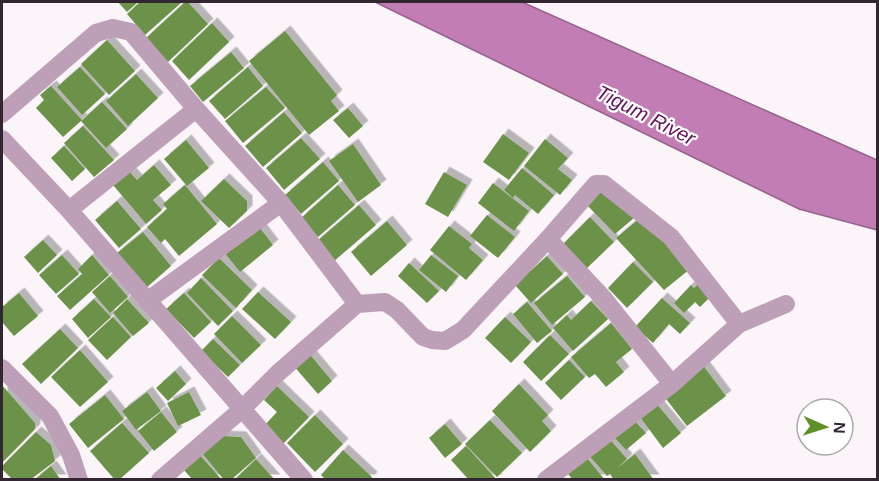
<svg xmlns="http://www.w3.org/2000/svg" width="879" height="481" viewBox="0 0 879 481" font-family="Helvetica,sans-serif">
	<style>
		.water { fill: #c17db4; stroke: #96638c; stroke-width: 1.5 }
		.building { fill: #6c9249; filter: url(#shadow) }
		.lines { fill: none; stroke-linecap: round; stroke-linejoin: round }
		.street { stroke: #be9fb8; stroke-width: 18 }
		.labels { text-anchor: middle; dominant-baseline: central; stroke-width: 4.5; stroke-linejoin: round; paint-order: stroke }
		.water-label { font-size: 20px; font-style: italic; fill: #631159; stroke: #fff }
	</style>
	<defs>
		<filter id="shadow"><feDropShadow dx="5.5" dy="-5.5" stdDeviation="0" flood-color="#0004"/></filter>
	</defs>
	<rect width="100%" height="100%" fill="#fbf5fa"/>
	<path class="water" d="M375,2h147l355,158v70l-78,-21z"/>
	<path class="building" d="M118,2h20l-11,10z
		M140,2h42l-37,33 -18,-21z
		M185,2h3l20,22 -40,38 -22,-24z
		M212,23l17,19 -40,38 -17,-19z
		M285,31l52,64 -6,6 8,10 -30,24 -60,-74z
		M107,40l28,31 -26,24 -28,-31z
		M231,52l13,16 -41,34 -13,-16z
		M80,67l25,27 -23,21 -25,-28z
		M248,67l15,19 -38,33 -16,-18z
		M136,74l22,24 -30,28 -22,-25z
		M51,86l31,34 -19,17 -27,-29 8,-8 -4,-5z
		M266,87l19,21 -42,35 -18,-22z
		M102,102l25,27 -21,19 -25,-27z
		M348,108l15,18 -14,12 -16,-18z
		M284,112l18,21 -39,34 -18,-21z
		M83,126l31,34 -20,17 -30,-34z
		M503,134l26,19 -20,27 -26,-18z
		M301,138l19,21 -36,31 -18,-22z
		M545,139l23,19 -10,11 14,11 -12,15 -36,-29z
		M186,140l23,28 -22,18 -23,-27z
		M353,144l28,41 -23,17 -29,-41z
		M64,146l21,23 -13,12 -21,-23z
		M323,162l16,19 -38,33 -16,-19z
		M154,165l17,20 -18,15 9,10 -16,14 -33,-39 16,-14 8,9z
		M522,168l32,27 -16,19 -23,-19 -2,3 -9,-8z
		M444,172l23,13 -19,32 -23,-13z
		M224,179l23,22v10l-18,17 -28,-27z
		M493,183l36,28 -15,20 -36,-28z
		M185,185l32,39 -38,32 -14,-17 -4,4 -14,-16 20,-18 -4,-5z
		M338,185l17,20 -37,32 -17,-19z
		M604,187l30,31 -19,16 -30,-31z
		M117,201l24,28 -22,19 -24,-28z
		M359,205l17,20 -43,37 -17,-20z
		M487,215l28,22 -17,21 -28,-22z
		M590,217l24,25 -28,27 -23,-25z
		M641,217l49,52 -26,21 -48,-52z
		M387,221l20,24 -36,31 -20,-24z
		M257,224l16,21 -33,27 -17,-21z
		M449,226l23,18 -3,4 14,12 -17,20 -36,-30z
		M143,232l28,34 -25,22 -29,-35z
		M43,240l14,15 -19,18 -14,-16z
		M62,255l17,19 -23,20 -17,-19z
		M92,255l17,20 -39,35 -13,-14 25,-22 -4,-5z
		M431,255l27,21 -12,16 -27,-22z
		M547,256l16,18 -32,29 -16,-18z
		M219,258l33,32 -16,18 -34,-33z
		M633,262l20,20 -26,26 -19,-20z
		M409,263l30,28 -12,12 -29,-27z
		M110,276l18,21 -18,16 -18,-21z
		M567,276l18,21 -33,28 -18,-22z
		M201,278l32,33 -15,15 -31,-33z
		M700,283l12,12 -12,12 -5,-5 -11,11 -10,-10 17,-18 3,3z
		M258,292l33,30 -16,17 -33,-30z
		M19,293l19,23 -24,20 -12,-14v-15z
		M184,293l27,29 -17,16 -28,-29z
		M662,298l28,25 -10,11 -11,-10 -16,19 -18,-16z
		M94,299l17,18 -23,21 -16,-19z
		M127,299l22,24 -16,13 -20,-23z
		M591,301l17,18 -35,32 -20,-23 14,-13 4,5z
		M527,302l25,29 -15,12 -24,-29z
		M232,316l29,29 -19,18 -28,-29z
		M113,317l18,20 -24,23 -19,-20z
		M505,317l26,25 -20,21 -26,-25z
		M611,323l21,26 -16,13 8,10 -18,15 -11,-13 -6,4 -18,-21z
		M60,329l18,19 -37,36 -19,-20z
		M550,335l19,19 -28,27 -18,-19z
		M213,339l27,26 -12,12 -27,-26z
		M80,350l28,32 -28,25 -29,-30z
		M307,351l25,30 -14,13 -26,-30z
		M569,360l16,17 -24,23 -16,-17z
		M702,364l24,32 -39,30 -24,-31z
		M175,371l11,13 -18,17 -12,-13z
		M519,384l29,31 -6,6 9,10 -21,21 -38,-41z
		M2,385l33,38v6l-33,34z
		M277,386l32,31 -26,27 -19,-18 13,-14 -13,-12z
		M147,392l14,19 -25,19 -14,-19z
		M189,392l12,23 -23,11 -11,-23z
		M105,395l19,24 -36,29 -19,-24z
		M656,403l25,30 -18,15 -23,-31z
		M161,412l16,20 -23,19 -16,-20z
		M315,415l28,29 -28,28 -28,-29z
		M631,417l15,16 -20,17 -15,-16z
		M490,420l32,33 -25,24 -32,-33z
		M122,423l27,30 -30,27h-4l-25,-29z
		M445,424l17,20 -17,14 -16,-20z
		M36,432l15,13 4,16 -25,19h-17l-11,-11v-3z
		M606,435l21,24 -11,10 19,-15 19,26h-40l-4,-6 -3,2 -21,-24z
		M221,436l20,1 15,21 -25,22h-7l-22,-27z
		M466,446l31,34h-28l-18,-20z
		M343,450l29,27 -2,3h-44l-5,-5z
		M198,453l24,27h-29l-11,-12z
		M583,453l22,27h-32l-9,-11z
		M256,459l19,21h-41z
		M51,466l10,14h-27z"/>
	<g class="lines">
		<path class="street" d="M2,114l94,-81 17,-5 18,4 65,77 85,94 76,101 -79,69 -37,37 -81,70
			M2,139l67,71 235,270
			M69,210l127,-101
			M548,239l57,61 67,84
			M147,301l134,-98
			M357,304l28,-2 12,8 26,27 9,3 13,1 18,-11 85,-91 48,-55h8l67,53 68,87 -67,60 -126,96
			M739,324l47,-20
			M2,368l48,48 21,39 8,25"/>
	</g>
	<g class="labels">
		<g class="water-label">
			<text transform="translate(646 115) rotate(27)">Tigum River</text>
		</g>
	</g>
	<rect width="879" height="481" fill="none" stroke="#322730" stroke-width="6"/>
	<g transform="translate(825 427) rotate(93)"><circle r="28" fill="#ffffff" stroke="#ada9ac" stroke-width="1.5"/>
	<path d="M0-4.5L10 22L0 15L-10 22Z" fill="#5e9027"/>
	<text y="-9" font-size="16" font-weight="bold" text-anchor="middle" fill="#322730">N</text>
	</g>
</svg>
